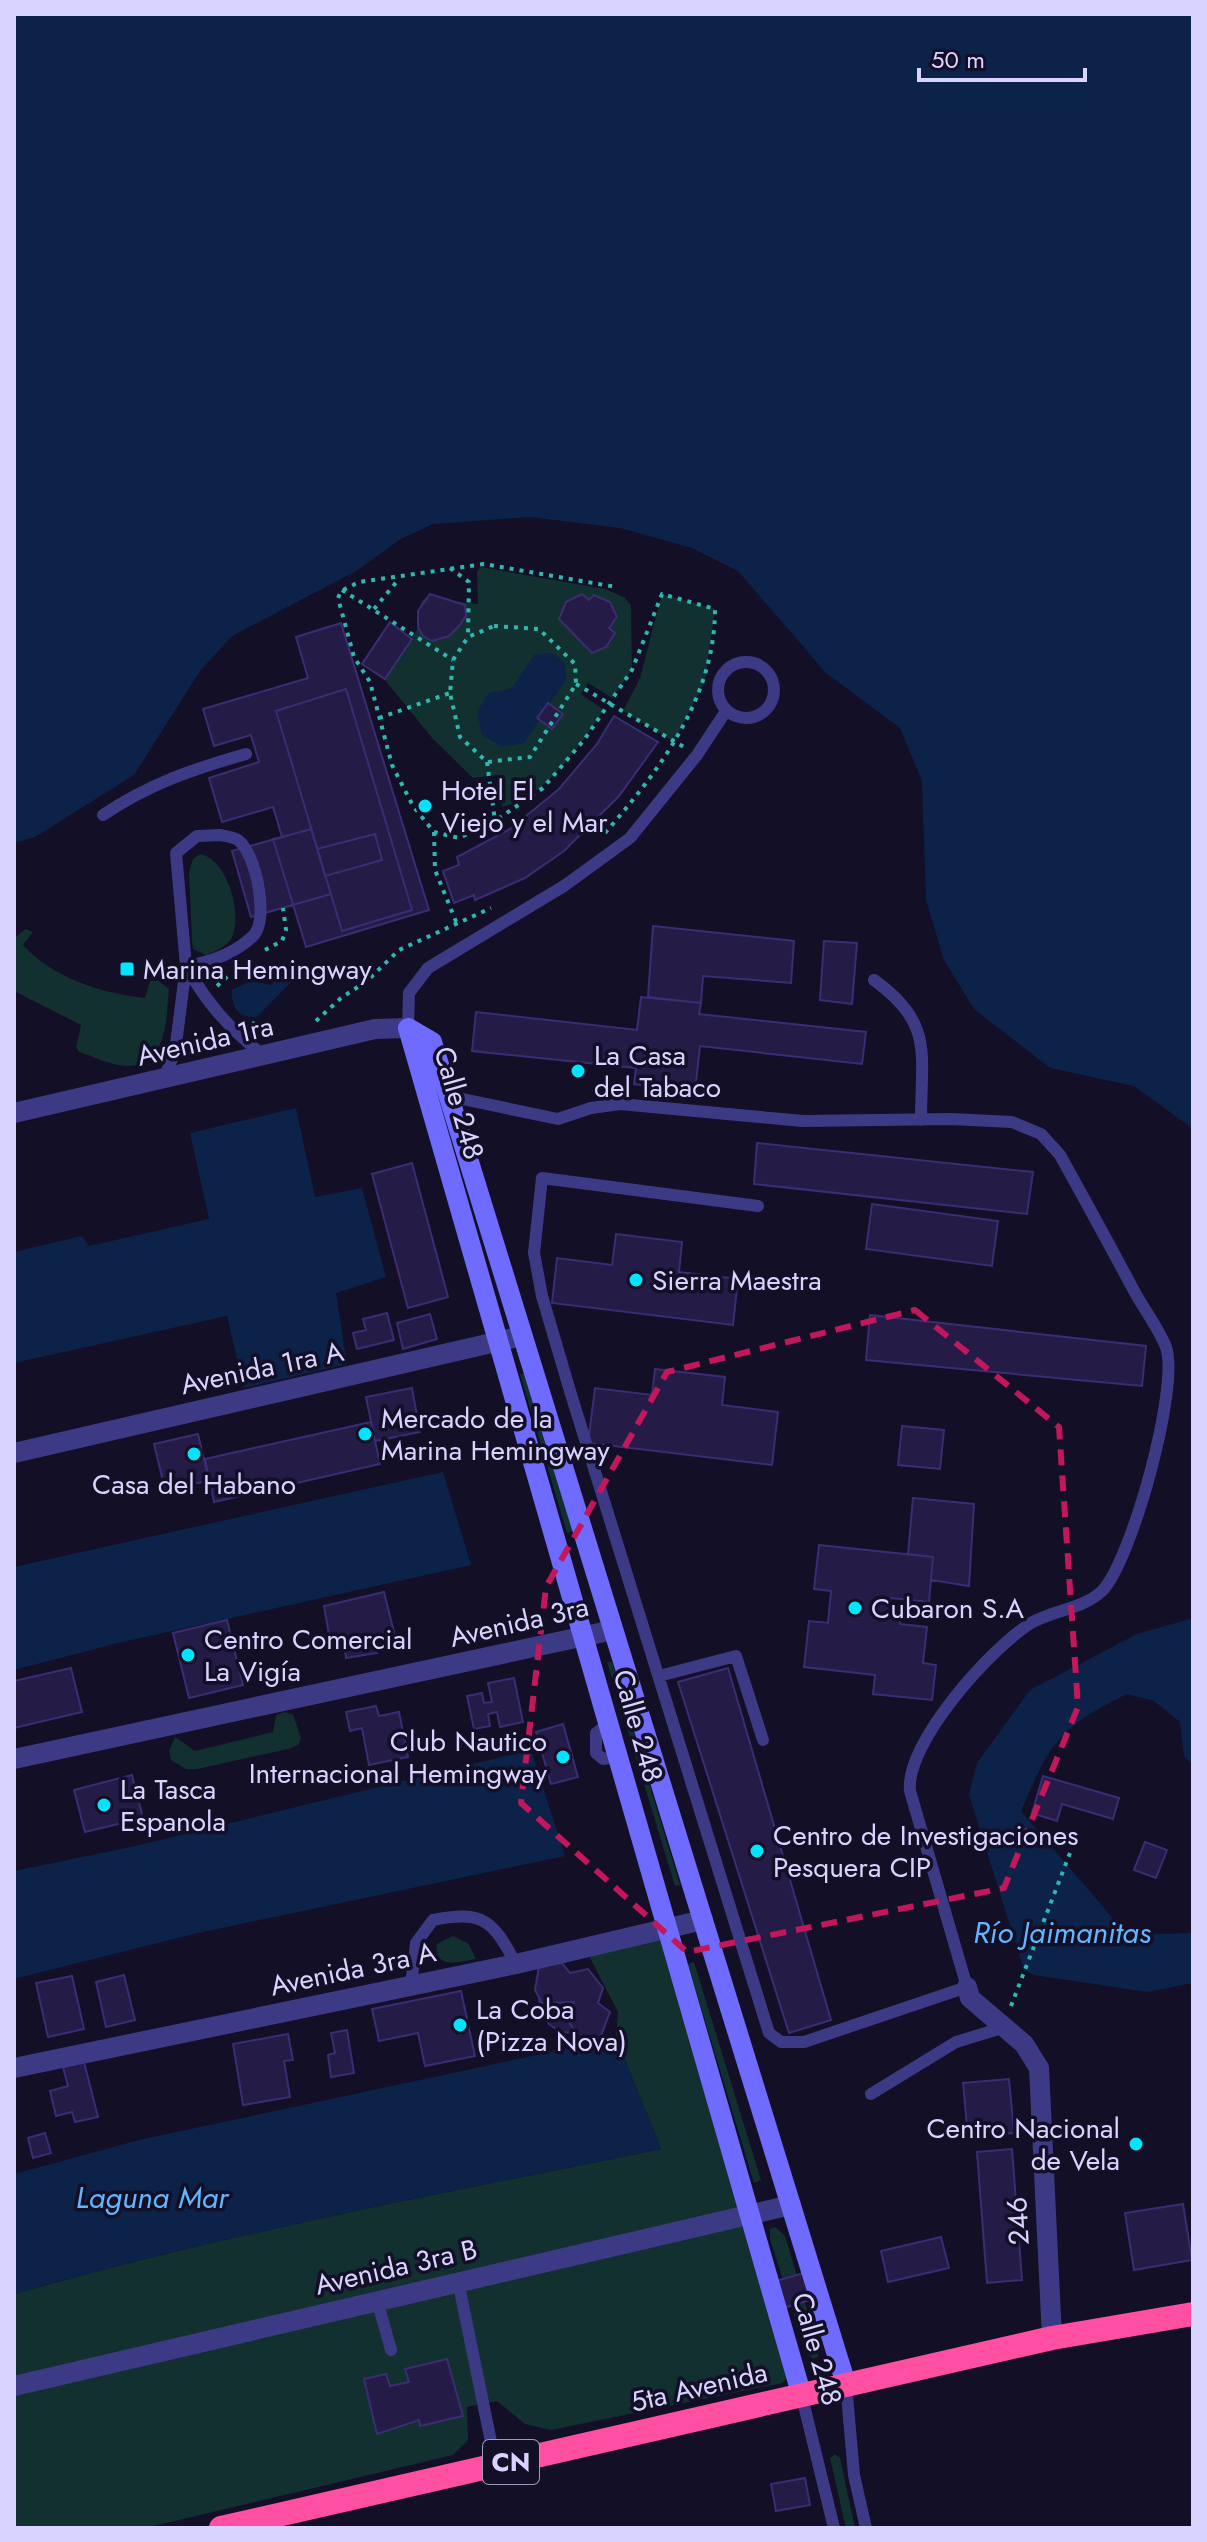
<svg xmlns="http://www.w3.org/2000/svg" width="1207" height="2542" viewBox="0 0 1207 2542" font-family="Jost,sans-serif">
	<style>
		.green { fill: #12302f }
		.water { fill: #0c2248 }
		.building { fill: #241b47; stroke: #3b2d73; stroke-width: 2 }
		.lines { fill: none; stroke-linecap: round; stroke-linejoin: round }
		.path { stroke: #2fb8b0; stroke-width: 4; stroke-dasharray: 4 6; stroke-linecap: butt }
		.lane { stroke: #3d3a85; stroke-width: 12 }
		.street { stroke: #3d3a85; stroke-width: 20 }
		.secondary { stroke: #6f6bff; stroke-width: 20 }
		.highway { stroke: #ff4fa3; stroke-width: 24 }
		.marked { fill: none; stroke: #c2185b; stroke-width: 6; stroke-dasharray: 16 10; stroke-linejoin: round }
		.poi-dot { fill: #00e5ff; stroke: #130f26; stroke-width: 3 }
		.labels { text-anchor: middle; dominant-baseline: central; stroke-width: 7; stroke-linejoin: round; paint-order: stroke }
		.shield { fill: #130f26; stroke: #9e99be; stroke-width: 2 }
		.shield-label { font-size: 26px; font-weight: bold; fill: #d9d4ff }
		.poi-label { font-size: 28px; fill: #d9d4ff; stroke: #130f26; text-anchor: start }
		.street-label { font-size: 28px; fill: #d9d4ff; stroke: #130f26 }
		.water-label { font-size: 30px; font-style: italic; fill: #62b6ff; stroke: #130f26 }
	</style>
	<rect width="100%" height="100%" fill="#130f26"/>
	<path class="green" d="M480,567l125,22 19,8 7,8 1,65 -20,28 -24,-15 -7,11 23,16c-27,39 -55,84 -102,97l-4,-32 -25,3 -40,-39 -48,-59 27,-41 6,-12 3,-25 9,-8 21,7 27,3 -1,-32z
		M662,594l53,15 -10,72 -31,61 -51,-31 17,-33z
		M200,854c27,5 43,59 32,83 -5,10 -17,14 -26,18l-13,-6 -1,-9 -3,-68 4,-13z
		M26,929l7,3 -10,13c30,33 78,48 122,53l5,-17h9l10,8c-3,28 -1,76 -40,77 -15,1 -36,-10 -50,-14l-3,-5 5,-22 -67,-34v-53z
		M525,1373l48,158 -6,2 -47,-159z
		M607,1662h5l68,223 -5,1z
		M285,1712l8,3 8,23 -3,7 -10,4 -91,20h-11l-15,-9 -2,-9 6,-14 20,14 78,-19 3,-17z
		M453,1936l15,7 8,16c-16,3 -43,11 -39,-15z
		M664,1937l120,424 2,18 -4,4 -231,47 -26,-6 -28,-23 -30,6 1,33 -15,15 -308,73h-131v-234c212,-61 431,-101 647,-145l-45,-111 2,-26 -31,-60z
		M694,1962l67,218 -7,3 -66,-219z
		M775,2227l10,9 34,114 -1,7 -5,2 -7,-7 -36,-113v-10z
		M835,2454l5,4 15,70h-9l-16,-70z"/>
	<path class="water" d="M14,14h1179v1119l-4,-7 -55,-40 -84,-18 -76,-59 -30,-49 -18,-60 -4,-119 -22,-53 -74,-55 -88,-102 -46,-23 -72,-20 -90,-11 -97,7 -34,16 -41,30 -126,66 -32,35 -66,104 -99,62 -21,6z
		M551,653l13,9 3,16 -43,65 -23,4 -19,-12 -5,-23 12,-19 23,-5 22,-33z
		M283,970l11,2 1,6 -38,39c-18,1 -26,-9 -25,-27l19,-9 20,4z
		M296,1108l19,89 47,-9 24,89 -50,16 11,71 -103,24 -17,-72 -213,47v-111l68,-16 7,10 120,-27 -19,-86z
		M443,1472l28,93 -353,78 -104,27v-103z
		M1193,1618v147l-9,-9 -4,-34 -26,-21 -27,-7c-69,34 -76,48 -106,117l106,124 66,-2v50l-46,9 -113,-17 -10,-5 -55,-175 8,-32 53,-73 107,-56z
		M531,1750l34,106 -367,77 -184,46v-108l117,-24z
		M616,2038l45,111c-216,44 -435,84 -647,145v-120l125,-34z"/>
	<path class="building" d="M430,594l35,11 1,11 -7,10 -10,10 -17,5 -9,-5 -5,-9v-16z
		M582,594l7,6 5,-5 16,7 7,15 -8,11 6,5 -9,14 -14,6 -33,-34 7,-17z
		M390,622l22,17 -27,40 -23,-15z
		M341,623l88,287 -123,37 -33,-108 9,-2 -9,-30 -51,15 -13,-44 50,-16 -8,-27 -37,11 -11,-37 105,-31 -12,-41z
		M346,689l66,221 -70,21 -66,-220z
		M548,703l15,11 -11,15 -15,-11z
		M614,716l44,26 -39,54 -55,55 -39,27 -50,22 -1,-5 -20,8 -11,-32 16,-6 -2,-8 53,-28 49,-40 38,-45z
		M311,829l20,65 -80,23 -19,-66z
		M375,834l7,26 -57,16 -8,-27z
		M653,926l141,15 -3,42 -88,-7 -2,27 -53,-6z
		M824,941l33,2 -5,61 -32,-4z
		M641,997l60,6 -2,11 167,18 -4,32 -162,-18 -5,45 -61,-7 2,-16 -164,-17 4,-39 161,18z
		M757,1143l276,29 -6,42 -273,-30z
		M412,1163l36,134 -40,11 -36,-134z
		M872,1204l126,17 -6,45 -126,-17z
		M616,1234l66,8 -3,30 59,7 -5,46 -181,-22 5,-45 55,7z
		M387,1313l7,27 -37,9 -4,-16 13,-3 -3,-11z
		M430,1314l7,25 -34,10 -6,-26z
		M870,1315l276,31 -4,40 -276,-26z
		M655,1369l70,8 -3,28 56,7 -6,53 -184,-22 7,-55 57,7z
		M412,1388l8,44 -45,9 -9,-44z
		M371,1422l9,42 -166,38 -9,-43z
		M902,1426l42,4 -4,39 -42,-4z
		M198,1434l11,47 -44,8 -11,-45z
		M913,1498l61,6 -5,82 -38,-6 2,-23 -25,-3z
		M819,1545l114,12 -4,45 -38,-4 -1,15 11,1 -1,10 27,3 -4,36 13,2 -4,35 -59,-6 2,-19 -71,-8 5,-46 19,2 3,-32 -17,-2z
		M384,1592l11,44 -20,5 2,12 -31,5 -3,-23h-14l-5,-29z
		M227,1620l16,65 -54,13 -16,-65z
		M71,1668l11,44 -68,16v-47z
		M728,1668l103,352 -42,13 -111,-351z
		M514,1678l9,44 -23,5 -3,-15 -9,2 2,12 -16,3 -7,-33 15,-3 2,10 8,-1 -4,-19z
		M376,1706l3,10 20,-4 9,45 -39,8 -7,-37 -12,3 -4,-19z
		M563,1724l15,53 -27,7 -15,-52z
		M132,1775l11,43 -58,14 -11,-42z
		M1043,1776l76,22 -6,21 -51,-15 -5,17 -25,-8z
		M1145,1842l22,8 -11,28 -22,-8z
		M562,1963l8,10 18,-4 15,19 -5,15 12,9 -10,26 -20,1 -13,-20 7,-17 -32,1 -7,-13 4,-24z
		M124,1975l11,45 -29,7 -10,-45z
		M72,1976l12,53 -36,8 -12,-54z
		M461,1991l14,65 -50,10 -7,-33 -39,8 -7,-32z
		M539,1997l3,6 32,-1 -7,17 9,14 -16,-1 -11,-8 -9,-15z
		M347,2030l7,43 -23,4 -3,-22 7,-2 -4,-20z
		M288,2034l5,26 -9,1 6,36 -47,8 -10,-61z
		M84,2062l14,55 -23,5 -3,-10 -16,4 -6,-25 18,-5 -5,-19z
		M1009,2079l5,54 -46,4 -5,-54z
		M45,2133l6,20 -18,5 -5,-20z
		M1012,2149l10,131 -35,3 -10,-131z
		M1183,2204l9,56 -58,10 -9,-57z
		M941,2237l8,31 -61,14 -7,-31z
		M807,2272l7,27 -31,9 -7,-27z
		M447,2359l16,57 -43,10 -1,-6 -42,14 -13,-55 22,-5 4,12 19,-4 -4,-13z
		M805,2478l5,27 -34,6 -5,-27z"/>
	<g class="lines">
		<path class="path" d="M450,568l19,14 -1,54
			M342,590l111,70
			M374,609l25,-30
			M494,626l45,3 36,35 1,20 -46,73 -43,5 -27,-25 -10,-44 3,-33 15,-23z
			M576,684l108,63
			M379,718l71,-25
			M487,762l8,59
			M434,832l1,38 22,54
			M605,833c55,-63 110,-136 110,-224l-53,-15 -30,76 -48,70 -41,48 -48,33 -36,17 -25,-6 -21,-26 -21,-41 -22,-83 -16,-25 -16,-59 3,-7 18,-9 125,-18 132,23
			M265,950l17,-9 4,-11 -3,-22
			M217,986l14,-13
			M316,1021l25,-23 26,-17 32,-31 92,-42
			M252,1023l22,7
			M1011,2006l64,-166"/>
		<path class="lane" d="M718 690a28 28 0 1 1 56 0a28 28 0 1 1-56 0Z
			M103,815c46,-31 90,-46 143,-61
			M220,835c5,1 14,2 18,5 18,13 31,78 16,95 -18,18 -43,27 -68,31l-10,-113 21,-17z
			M874,980c60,43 47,73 47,140
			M408,1028l1,-35 19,-25 136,-82 66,-48 67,-83 29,-44
			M163,1080l12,-28 11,-86c21,38 44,63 78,90
			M448,1096l110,23 33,-11 29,-4 183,17 148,-2 61,3 29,12 19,21c25,45 49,89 73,134 10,19 25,38 33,58 14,40 -35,215 -64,244 -19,18 -49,19 -71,32 -40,25 -126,120 -121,168l57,196 -163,55h-23l-12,-9 -199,-642 -28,-95 -8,-43 8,-75 216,28
			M659,1676l77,-20 27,84
			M608,1724l-12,9v20l7,6 15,-2
			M411,1985l5,-42 17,-23c51,-10 60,1 83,44
			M871,2094l85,-52 46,-14
			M458,2281l38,185
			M377,2300l14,50
			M846,2384l8,91 12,53
			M801,2393l33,135"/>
		<path class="street" d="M14,1113l361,-84 33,-1
			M14,1453l508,-117
			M14,1759l599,-129
			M967,1987l3,11 54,46 15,24 13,270
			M14,2068l502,-104 187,-44
			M14,2386l777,-181"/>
		<path class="secondary" d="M801,2393l-393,-1365 24,14 414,1342"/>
		<path class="highway" d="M221,2528l831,-190 141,-24"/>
	</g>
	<path class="marked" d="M915,1310l144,117 19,280 -74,181 -317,64 -166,-149 25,-216 121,-215z"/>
	<g class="poi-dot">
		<circle cx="425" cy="806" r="8"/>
		<rect x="119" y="961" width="16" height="16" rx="4"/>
		<circle cx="578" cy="1071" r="8"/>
		<circle cx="636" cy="1280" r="8"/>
		<circle cx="365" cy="1434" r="8"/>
		<circle cx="194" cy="1454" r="8"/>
		<circle cx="855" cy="1608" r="8"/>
		<circle cx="188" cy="1655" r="8"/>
		<circle cx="563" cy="1757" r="8"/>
		<circle cx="104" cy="1805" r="8"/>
		<circle cx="757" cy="1851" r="8"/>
		<circle cx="460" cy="2025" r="8"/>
		<circle cx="1136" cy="2144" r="8"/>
	</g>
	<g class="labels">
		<rect class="shield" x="483" y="2440" width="56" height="44" rx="6"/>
		<g class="shield-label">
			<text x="511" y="2462">CN</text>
		</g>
		<g class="poi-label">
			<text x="441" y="790">Hotel El<tspan x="441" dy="32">Viejo y el Mar</tspan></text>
			<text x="143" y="969">Marina Hemingway</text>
			<text x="594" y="1055">La Casa<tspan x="594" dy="32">del Tabaco</tspan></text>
			<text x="652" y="1280">Sierra Maestra</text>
			<text x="381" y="1418">Mercado de la<tspan x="381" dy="32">Marina Hemingway</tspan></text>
			<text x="194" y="1484" text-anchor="middle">Casa del Habano</text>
			<text x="871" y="1608">Cubaron S.A</text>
			<text x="204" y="1639">Centro Comercial<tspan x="204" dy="32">La Vigía</tspan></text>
			<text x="547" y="1741" text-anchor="end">Club Nautico<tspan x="547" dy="32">Internacional Hemingway</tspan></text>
			<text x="120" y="1789">La Tasca<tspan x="120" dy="32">Espanola</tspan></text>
			<text x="773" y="1835">Centro de Investigaciones<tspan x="773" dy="32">Pesquera CIP</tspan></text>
			<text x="476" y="2009">La Coba<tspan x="476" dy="32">(Pizza Nova)</tspan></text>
			<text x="1120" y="2128" text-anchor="end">Centro Nacional<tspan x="1120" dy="32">de Vela</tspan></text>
		</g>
		<g class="street-label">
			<text transform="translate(205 1041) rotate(-13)">Avenida 1ra</text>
			<text transform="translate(459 1103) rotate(74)">Calle 248</text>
			<text transform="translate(262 1368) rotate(-12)">Avenida 1ra A</text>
			<text transform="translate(519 1622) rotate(-13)">Avenida 3ra</text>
			<text transform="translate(638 1726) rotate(74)">Calle 248</text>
			<text transform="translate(353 1969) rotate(-12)">Avenida 3ra A</text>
			<text transform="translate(1018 2221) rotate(-93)">246</text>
			<text transform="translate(396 2267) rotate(-13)">Avenida 3ra B</text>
			<text transform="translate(817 2349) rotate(74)">Calle 248</text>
			<text transform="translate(699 2387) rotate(-13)">5ta Avenida</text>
		</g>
		<g class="water-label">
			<text x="1062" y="1932">Río Jaimanitas</text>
			<text x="152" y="2197">Laguna Mar</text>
		</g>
	</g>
	<rect width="1207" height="2542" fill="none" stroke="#d9d4ff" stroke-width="32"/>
	<path d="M919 68v12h166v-12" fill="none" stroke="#d9d4ff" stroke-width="4"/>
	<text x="931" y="68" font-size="24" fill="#d9d4ff" stroke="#130f26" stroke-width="6" paint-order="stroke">50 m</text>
</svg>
